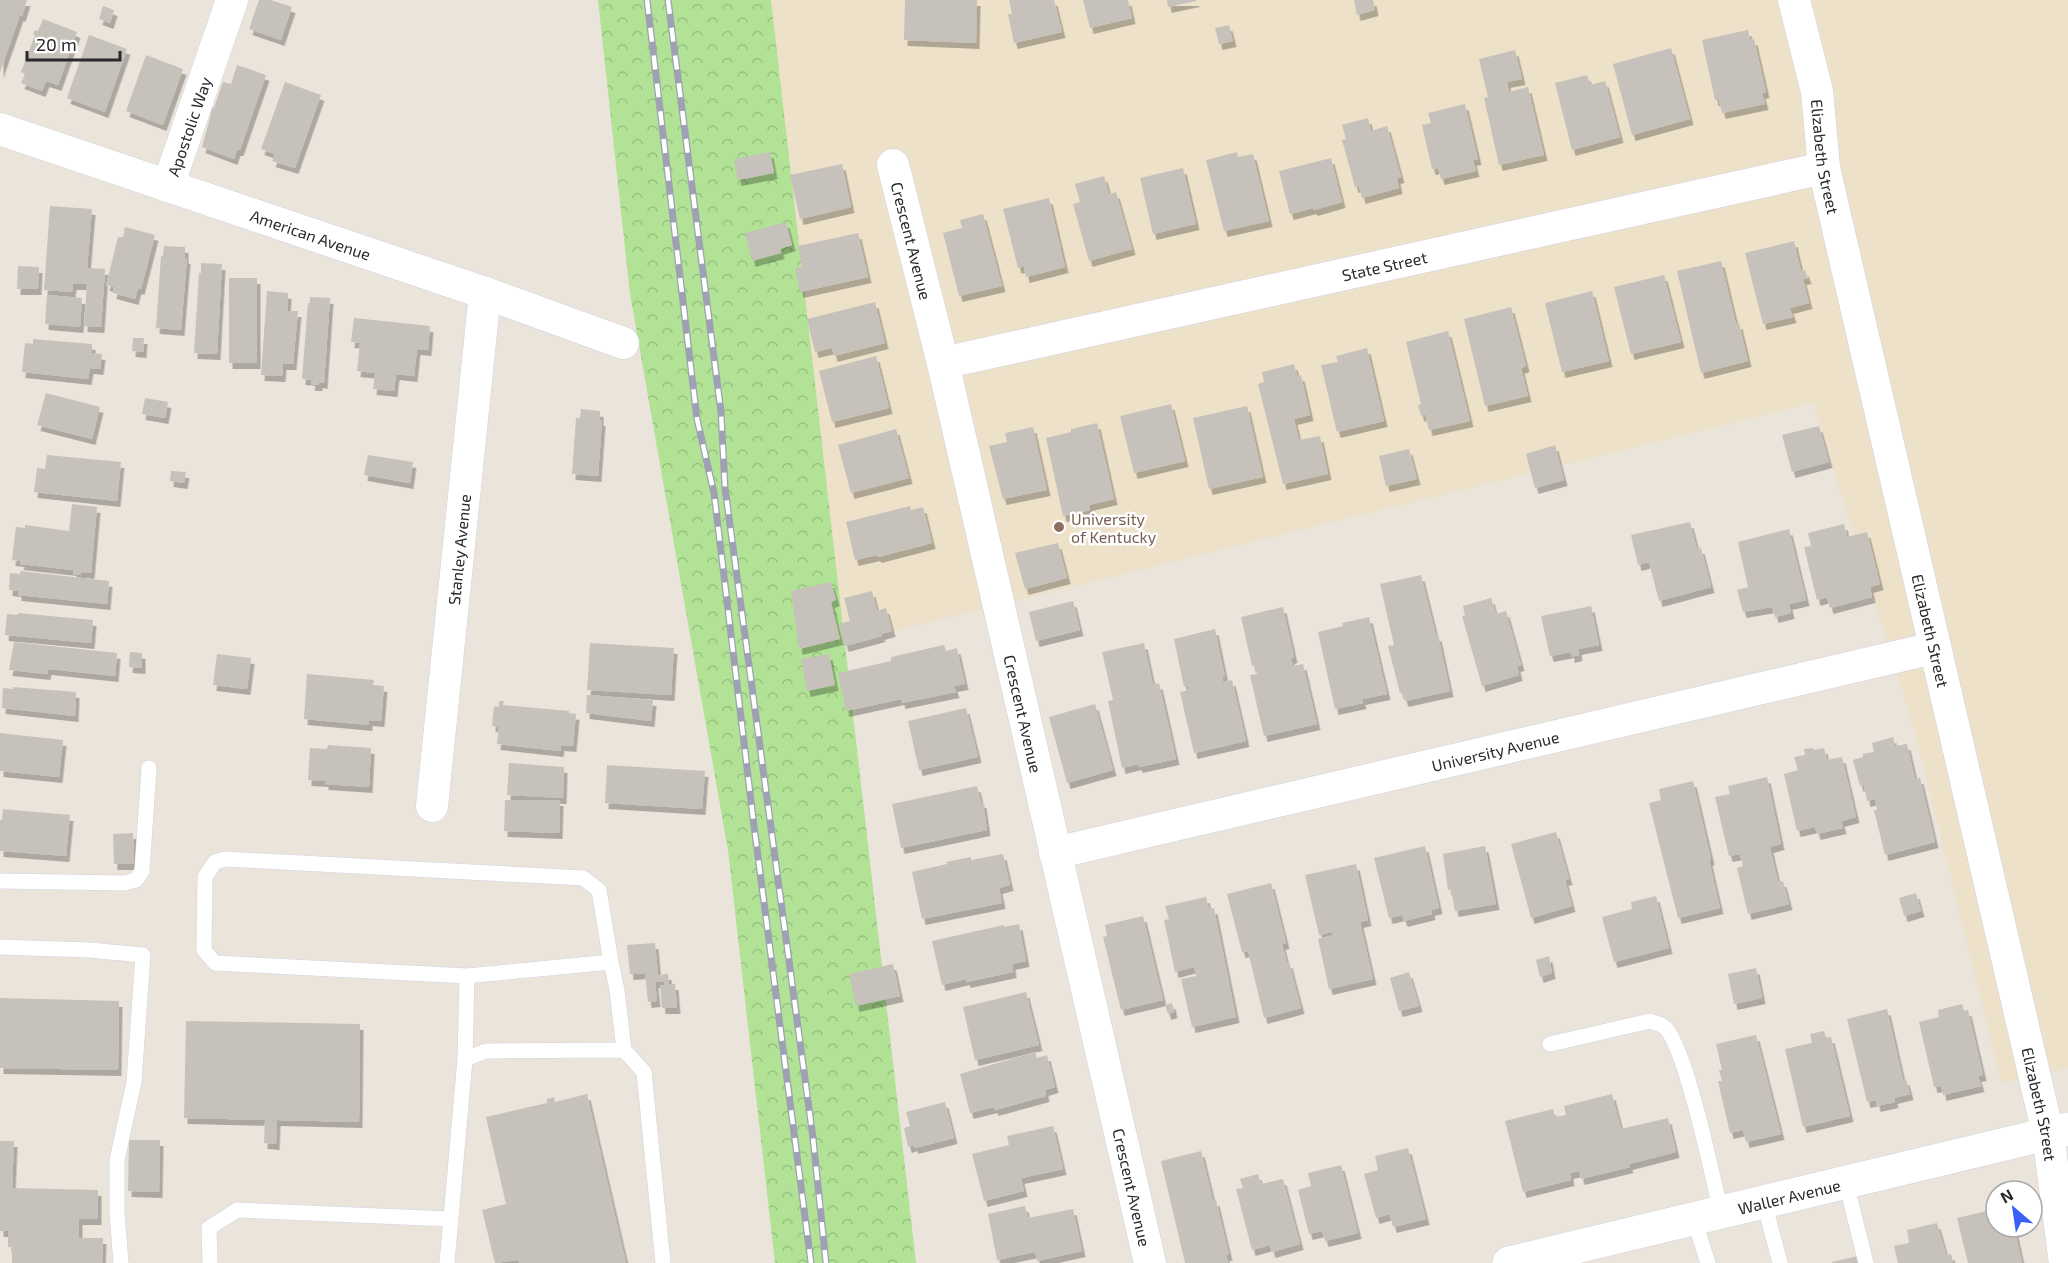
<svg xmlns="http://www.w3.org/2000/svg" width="2068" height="1263" viewBox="0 0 2068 1263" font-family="'Exo 2',sans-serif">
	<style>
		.education { fill: #ede1c9 }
		.forest { fill: url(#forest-crowns) }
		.building { fill: #c6c1ba; filter: url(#shadow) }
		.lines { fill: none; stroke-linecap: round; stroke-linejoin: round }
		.lane-casing { stroke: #d0d3e2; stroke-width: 16 }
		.street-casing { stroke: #d0d3e2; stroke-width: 33 }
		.secondary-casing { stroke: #d0d3e2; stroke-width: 34 }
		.lane { stroke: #fff; stroke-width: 15 }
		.street { stroke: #fff; stroke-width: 32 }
		.secondary { stroke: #fff; stroke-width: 33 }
		.rail-casing { stroke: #9da1b3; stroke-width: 7 }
		.rail { stroke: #fff; stroke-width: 4.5; stroke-dasharray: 14; stroke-linecap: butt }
		.education-dot { fill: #8d6e63; stroke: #fff; stroke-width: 2 }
		.labels { text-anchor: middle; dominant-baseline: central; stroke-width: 5; stroke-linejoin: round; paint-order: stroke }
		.street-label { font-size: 16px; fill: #292929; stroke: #fff }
		.education-label { font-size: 16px; fill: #785e54; stroke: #fff; text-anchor: start }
	</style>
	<defs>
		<pattern id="forest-crowns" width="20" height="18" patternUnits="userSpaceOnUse" patternTransform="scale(1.5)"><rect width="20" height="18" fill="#b1e296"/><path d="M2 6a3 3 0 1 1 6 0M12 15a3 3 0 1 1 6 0" fill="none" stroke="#98c281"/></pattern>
		<filter id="shadow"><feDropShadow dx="3.5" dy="6" stdDeviation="0" flood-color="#0004"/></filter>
	</defs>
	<rect width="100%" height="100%" fill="#ebe4da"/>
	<path class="education" d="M765,0h1303v1068l-66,15 -88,-355 -101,-325 -1000,248z"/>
	<path class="forest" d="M598,0h173l145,1263h-141l-47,-413 -98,-556z"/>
	<path class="building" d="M0,0h27l-5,16 -2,-1 -20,57z
		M259,0h12l21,7 -11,33 -32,-11z
		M905,0h72l-1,43 -72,-3z
		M1009,0h45l8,32 -48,11 -6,-29h4z
		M1083,0h45l4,18 -42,10z
		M1167,0h29v1l-28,6z
		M1354,0h19l2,10 -18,5z
		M103,6l11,4 -4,13 -11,-4z
		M43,19l34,13 -19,53 -12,-4 -4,10 -21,-8 4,-9 -4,-2 14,-37 -2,-1 2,-4 3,1z
		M1229,25l4,16 -14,3 -4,-16z
		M1748,30l2,10 4,-1 12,53 -4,1 3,11 -43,9 -3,-13h-4l-13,-60z
		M89,35l38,14 -22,63 -38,-14z
		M1671,48l19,71 -58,16 -19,-71z
		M1515,50l7,29 -15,3 2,10 19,-5 16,68 -45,10 -15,-67 4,-1 -9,-38z
		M146,55l37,14 -20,56 -37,-14z
		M237,65l29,10 -26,75h-3l-3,9 -32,-12 9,-33 -3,-2 2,-6 4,2 9,-26 8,2z
		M1587,75l3,10 15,-4 15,56 -48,13 -17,-67z
		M285,82l36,13 -26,73 -23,-7 3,-7 -14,-5z
		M1465,104l13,55 -5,1 3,11 -35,8 -3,-11 -6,1 -10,-44 9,-2 -3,-10z
		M1368,118l3,13 16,-5 14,51 -4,1 2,10 -37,10 -3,-12 -4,1 -13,-47 4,-1 -4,-14z
		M770,152l4,21 -36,7 -4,-21z
		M1237,152l1,5 15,-3 16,67 -45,10 -18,-71z
		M1331,158l11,44 -28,8 -1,-2 -23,6 -11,-43z
		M842,164l9,43 -51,12 -10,-44z
		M1183,168l13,56 -43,10 -13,-56z
		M1104,176l5,18 7,-2 16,57 -43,12 -16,-57 7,-2 -5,-18z
		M1049,198l16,69 -39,10 -2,-11 -6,2 -15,-59z
		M50,206l42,3 -5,59 18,1 -4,58 -17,-1 3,-42h-14l-1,8 -28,-2z
		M983,214l19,72 -43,10 -16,-63 19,-5 -2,-8z
		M786,222l6,23 -12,4 1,4 -29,8 -7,-28z
		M125,227l30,8 -14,54 -3,-1 -3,11 -22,-6 1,-6 -8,-2 12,-48h5z
		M858,233l10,44 -68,15 -5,-24 7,-1 -4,-21z
		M1794,241l7,30 4,-1 3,8 -5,1 6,24 -19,5 3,9 -30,7 -18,-71z
		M164,246l21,1v11h2l-6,72 -25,-2 5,-72h2z
		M1721,261l15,63 3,-1 9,38 -47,12 -24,-102z
		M201,263l21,1 -5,90 -23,-1 5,-80h2z
		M18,266l21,1 -1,22h-21z
		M1664,275l17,67 -50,12 -17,-67z
		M229,278h28v85h-28z
		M267,291l21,2 -1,18h11l-5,53h-10l-1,12 -21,-1z
		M1592,291l17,70 -47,11 -17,-69z
		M47,295l35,3 -2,29 -35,-3z
		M310,297l20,1 -6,85 -5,-1v3h-8l1,-5 -10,-1 6,-76h2z
		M875,302l10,41 -51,13 -2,-8 -17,4 -8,-33z
		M1511,307l15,59 -5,2 7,28 -43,10 -21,-87z
		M354,318l76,8 -2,24 -11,-1 -3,27 -18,-2 -2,17 -21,-2 2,-16 -18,-2 3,-28 -9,-1z
		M1448,331l22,90 -41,9 -4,-16 -4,2 -3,-11 3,-1 -15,-62z
		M133,338h11l-1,14 -11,-1z
		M33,339l59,5v9l10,1 -2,15 -10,-1 -2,11 -66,-7 3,-29 8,1z
		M1367,348l17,73 -47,11 -16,-67 17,-3 -2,-6z
		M876,356l13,52 -57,14 -13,-51z
		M1294,364l3,12 4,-1 9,40 -16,4 5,21 21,-4 8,38 -45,10 -25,-100 6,-2 -2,-10z
		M46,393l54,14 -8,32 -55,-14z
		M145,398l23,4 -3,16 -23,-4z
		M1171,404l14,57 -51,12 -14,-57z
		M1247,406l16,71 -54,12 -16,-71z
		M581,409l19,2v9h2l-4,56 -26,-2 4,-56h4z
		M1097,423l17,76 -25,6 1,5 -27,6 -17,-78 25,-6v-3z
		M1819,426l10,36 -37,10 -10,-37z
		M1033,427l14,63 -44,9 -14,-53 18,-4 -2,-9z
		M896,429l13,49 -58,15 -13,-48z
		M1555,445l9,35 -29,8 -9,-34z
		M1409,449l8,30 -31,7 -7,-30z
		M47,455l74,7 -4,39 -83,-9 3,-24 8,1z
		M368,455l45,7 -3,21 -46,-8z
		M171,471l15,1 -2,11 -14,-2z
		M72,504l25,3 -6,66 -10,-1 -1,3 -7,-1v-4l-53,-6 1,-3 -9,-1 4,-33 9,1v-3l44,6z
		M910,506l1,4 12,-3 9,36 -54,14 -1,-2 -22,5 -9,-38z
		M1690,522l7,27 4,-1 10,39 -52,14 -10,-39 -11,3 -7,-30z
		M1844,524l3,13 20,-5 13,52 -10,3 2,10 -42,11 -3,-11 -10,3 -13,-53 7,-1 -3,-13z
		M1789,529l17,71 -17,4 2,9 -16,4 -3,-10 -29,5 -6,-22 11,-3 -10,-45z
		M1058,543l9,35 -42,11 -10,-36z
		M20,571l89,10 -2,23 -89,-9v-4l-9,-1 1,-17 10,1z
		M1421,575l15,61 2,-1 12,56 -45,10 -3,-9 -2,1 -12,-47 6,-1 -14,-61z
		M831,582l5,18 -5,2 9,37 -41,10 -8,-58z
		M872,591l5,20 9,-3 6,23 -11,3 1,2 -37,10 -6,-22 11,-3 -6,-23z
		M1491,598l5,16 10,-3 15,54 -4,1 2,9 -37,11 -20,-70h3l-2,-10z
		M1073,601l7,29 -44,11 -7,-29z
		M1591,606l8,39 -21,4 1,6 -8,2v-5l-21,4 -9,-40z
		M1283,607l11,50 -3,1 2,8 10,-2 14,60 -53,12 -14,-61 7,-1 -3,-9 -2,1 -11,-49z
		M18,613l75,7 -2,23 -86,-8 2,-21 11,1z
		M1369,617l18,77 -25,5 1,4 -28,6 -17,-77 25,-6 -1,-3z
		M1215,629l10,48h-3l1,5 9,-2 14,61 -52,12 -14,-61 9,-2 -1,-5 -4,2 -10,-48z
		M14,642l103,11 -2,23 -67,-7 -1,5 -38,-4z
		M590,643l84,5 -3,47 -84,-5z
		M1144,643l9,42 6,-2 17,76 -37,8 -1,-3 -16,4 -14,-67 5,-1 -11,-48z
		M944,645l2,6 11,-3 8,36 -11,2 2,6 -54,11 -1,-4 -55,12 -8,-38 53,-12v-4z
		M130,652l12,1v15l-13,-1z
		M217,654l34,4 -4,31 -34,-4z
		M829,654l6,31 -28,6 -6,-32z
		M307,674l67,6 -1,5 11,1 -3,35 -12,-1v5l-65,-6z
		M13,687l63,5 -1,24 -73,-8 1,-20 10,1z
		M587,695l66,5 -2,21 -65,-8z
		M499,701h5l-1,4 66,6v2l7,1 -3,32 -12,-1 -1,6 -63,-7 2,-17 -7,-1 2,-20 5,1z
		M1095,704l18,66 -46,13 -18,-66z
		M966,708l12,49 -59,13 -11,-49z
		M0,733l63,7 -4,37 -59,-6z
		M1893,737l2,9 12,-2 8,35 5,-1 15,64 -50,13 -11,-45h3l-2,-11 -8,2 -3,-16 -4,1 -7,-26 10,-3v-3l11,-2 -2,-9z
		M328,745l43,3 -2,39 -44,-3v-3l-17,-1 2,-32 17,1z
		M1813,748l1,2 10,-2 3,12 15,-3 14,60 -15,4 2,7 -26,6 -2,-7 -18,4 -13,-57 14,-4 -4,-13 11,-2 -1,-6z
		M509,763l55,4 -1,31 -56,-3z
		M607,765l98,6 -3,38 -97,-6z
		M1767,777l14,67 -11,3 8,35 5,-1 6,23 -41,10 -11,-46 6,-2 -3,-12 -11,2 -14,-59 15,-3 -2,-8z
		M1693,781l18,78 -2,1 11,48 -42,10 -29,-115 12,-3 -2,-11z
		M977,786l4,16h2l4,28 -86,18 -9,-44z
		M505,800h55l-1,33 -55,-2z
		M3,809l67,6 -4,41 -66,-5v-31h2z
		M1556,832l13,47 -4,1 7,26 -41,12 -20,-74z
		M133,833l1,31h-20l-1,-30z
		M1425,846l14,62 -8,2 1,4 -28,7 -2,-6 -13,3 -15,-60z
		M1485,846l11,58 -41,7 -4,-22 -3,1 -5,-36z
		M1003,854l7,31 -11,3 3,15 -80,16 -10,-47 35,-8 -1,-2 25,-5v3z
		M1356,864l12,56 -8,2 13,57 -44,10 -11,-50 15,-4 -1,-3 -13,3 -14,-60z
		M1271,883l15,60 -4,1 5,19 2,-1 12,46 -37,10 -16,-67 -6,1 -15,-58z
		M1916,893l5,18 -17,5 -5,-18z
		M1656,896l13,52 -55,14 -12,-45 30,-8 -1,-7z
		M1206,897l3,12 5,-1 22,109 -44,10 -11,-48 15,-3 -2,-9 -19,5 -11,-52 5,-1 -4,-13z
		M1143,916l20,84 -42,10 -18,-73 4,-1 -2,-11z
		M1019,924l7,37 -14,3 1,8 -46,10 -1,-3 -24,6 -10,-44 72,-16v2z
		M655,943l3,32 10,-1 1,10h6l2,24h-15l-2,-23h4v-4l-9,1 2,19 -9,1 -3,-29 -15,1 -3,-29z
		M1549,956l3,17 -12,4 -4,-17z
		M893,964l7,32 -44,10 -7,-32z
		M1756,968l6,30 -28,6 -6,-30z
		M1409,972l10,34 -20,5 -9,-33z
		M1026,992l13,53 -64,15 -12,-53z
		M0,998l119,3 -1,69 -118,-2z
		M1172,1003l2,9 -6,2 -3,-9z
		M1962,1004l2,7 4,-1 15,65 -5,1 3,10 -38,9 -2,-9 -7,1 -15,-65 20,-5 -1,-7z
		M1887,1009l16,71 3,-1 4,15 -16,4 1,4 -18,4 -1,-6 -9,2 -20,-83z
		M186,1021l174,3 -1,98 -82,-2 -1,24 -12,-1 1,-23 -81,-2z
		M1824,1031l2,7 5,-1 19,79 -47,11 -18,-78 27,-6 -2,-9z
		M1756,1035l25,99 -35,8 -3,-12 -13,3 -12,-52h4l-3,-11h3l-6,-26z
		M1035,1052l2,6 10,-3 8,32 -10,3 1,6 -51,14 -1,-3 -24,6 -10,-39z
		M587,1094l39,169h-107l-1,-3 -23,3 -13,-53 24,-6 -20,-87 61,-14v-4l7,-2 1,5z
		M1612,1094l9,35 47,-11 8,34 -47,12 1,3 -49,12 -2,-8 -9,2 1,7 -48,12 -18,-71 48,-12 2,8 11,-2 -2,-9z
		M945,1102l9,36 -39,10 -1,-3 -6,2 -4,-19 6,-2 -4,-14z
		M1053,1126l10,43 -42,9 3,13 -40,10 -12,-47 37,-9 -2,-9z
		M129,1140h31l-1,52 -31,-1z
		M0,1141h14l-2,47 86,2v29h-19v19h24l-1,25h-90v-16h-4v-16h-8z
		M1408,1148l18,71 -33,8 -3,-13 -14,4 -12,-44 14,-4 -3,-14z
		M1201,1151l12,50 3,-1 13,55h-3l2,8h-43l-24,-102z
		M1341,1165l17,68 -33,8 -3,-10 -13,3 -11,-44 13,-4 -3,-13z
		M1258,1174l3,10 22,-5 17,65 -28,8 -2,-7 -18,5 -16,-61 7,-1 -3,-9z
		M1025,1206l3,12 45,-9 9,42 -45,10 -2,-9 -38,8 -9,-46z
		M1996,1209v18h18l8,36h-54l-11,-45z
		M1937,1223l9,32 5,-1 2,9h-55l-4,-17 15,-3 -2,-13z
		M1858,1256l1,7h-27v-1z"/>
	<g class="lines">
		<defs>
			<path id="lane" d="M0,881l124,2 12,-3 6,-9 7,-103
				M0,947l89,3 54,5 -9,127 -17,78v53l4,50
				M467,976l144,-14 6,28 7,60
				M1550,1044l100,-23c4,2 10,3 13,5 22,14 50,154 58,186
				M465,1059l2,-83 -252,-13 -11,-13 1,-73 10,-15 10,-3 358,19 16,12 12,72
				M1846,1183l20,80
				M1764,1202l16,61
				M1694,1219l14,44
				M210,1263l-1,-35 28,-18 214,9
				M447,1263l18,-204 21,-8 138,-1 20,22 19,191"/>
			<g id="street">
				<path id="s1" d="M1794,0l23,91 7,77 224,966 17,129"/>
				<path id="s2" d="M0,129l485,164 138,50"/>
				<path id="s3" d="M893,165l50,198 207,900"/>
				<path id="s4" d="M168,186l64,-186"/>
				<path id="s5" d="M943,363l881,-195"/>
				<path id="s6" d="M432,806l53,-513"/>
				<path id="s7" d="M1055,853l879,-205"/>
			</g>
			<g id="secondary">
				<path id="s8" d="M1509,1263l559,-134"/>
			</g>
		</defs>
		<use href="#lane" class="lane-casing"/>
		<use href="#street" class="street-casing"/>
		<use href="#secondary" class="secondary-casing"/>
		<use href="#lane" class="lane"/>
		<use href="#street" class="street"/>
		<use href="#secondary" class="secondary"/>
		<defs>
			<path id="rail" d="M647,0l50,419 17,74 40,333 57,437
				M668,0l53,412 4,76 88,650 13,125"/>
		</defs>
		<use href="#rail" class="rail-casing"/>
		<use href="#rail" class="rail"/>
	</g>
	<circle class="education-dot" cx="1059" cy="527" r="6"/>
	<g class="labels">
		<g class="street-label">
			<text stroke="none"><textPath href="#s4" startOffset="63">Apostolic Way</textPath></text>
			<text stroke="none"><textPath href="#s1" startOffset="160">Elizabeth Street</textPath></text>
			<text stroke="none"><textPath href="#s2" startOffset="328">American Avenue</textPath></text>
			<text stroke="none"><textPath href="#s3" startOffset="78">Crescent Avenue</textPath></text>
			<text stroke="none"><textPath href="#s5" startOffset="452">State Street</textPath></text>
			<text stroke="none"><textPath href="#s6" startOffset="258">Stanley Avenue</textPath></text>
			<text stroke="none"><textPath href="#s1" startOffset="646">Elizabeth Street</textPath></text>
			<text stroke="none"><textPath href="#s3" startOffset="564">Crescent Avenue</textPath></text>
			<text stroke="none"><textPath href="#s7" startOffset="452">University Avenue</textPath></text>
			<text stroke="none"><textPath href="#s1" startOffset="1132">Elizabeth Street</textPath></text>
			<text stroke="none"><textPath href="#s3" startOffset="1050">Crescent Avenue</textPath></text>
			<text stroke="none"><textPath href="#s8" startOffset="288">Waller Avenue</textPath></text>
		</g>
		<g class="education-label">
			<text x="1071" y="518">University<tspan x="1071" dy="18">of Kentucky</tspan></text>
		</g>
	</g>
	<g transform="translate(2014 1209) rotate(331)"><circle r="28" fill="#ffffff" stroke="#a9a9a9" stroke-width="1.5"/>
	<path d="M0-4.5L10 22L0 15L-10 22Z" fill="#3a5ff9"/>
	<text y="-9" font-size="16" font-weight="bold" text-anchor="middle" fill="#292929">N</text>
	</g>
	<path d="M27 51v9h93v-9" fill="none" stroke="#292929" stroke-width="3"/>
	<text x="36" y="51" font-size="18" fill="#292929" stroke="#ffffff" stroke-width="4.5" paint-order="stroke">20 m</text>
</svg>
